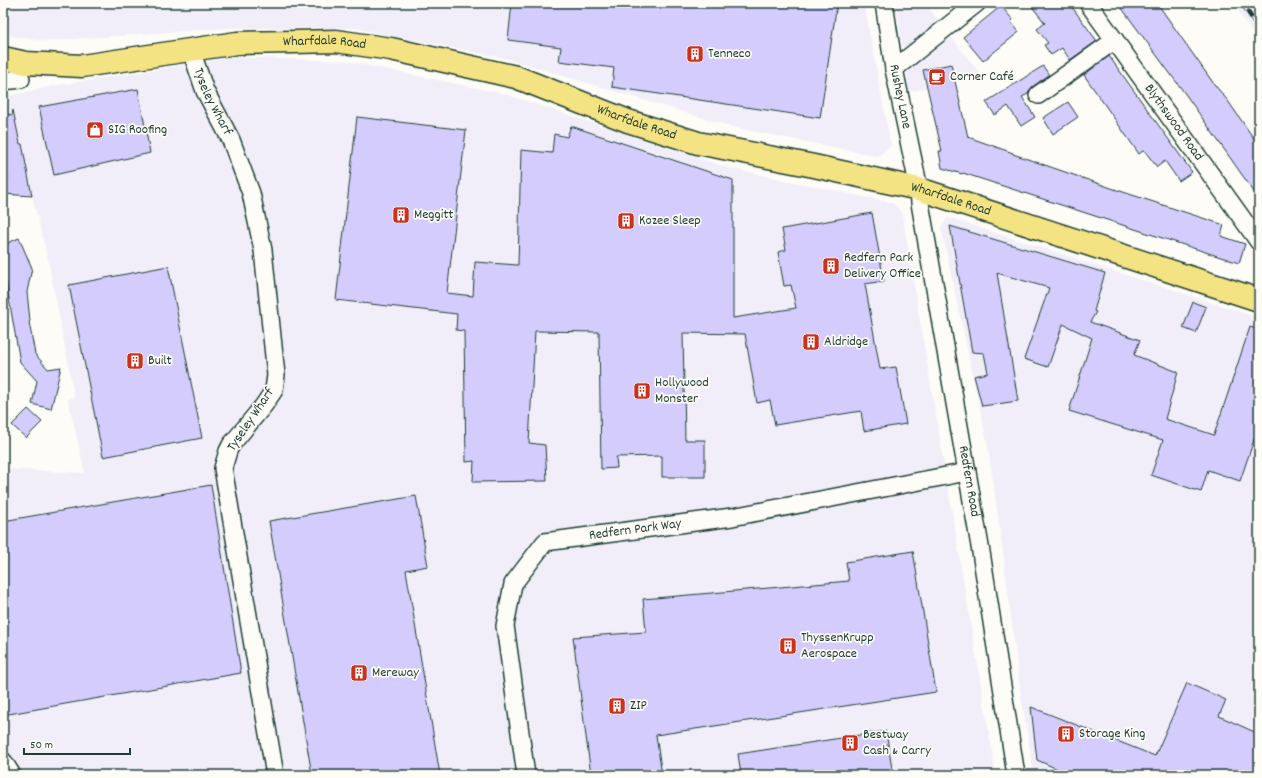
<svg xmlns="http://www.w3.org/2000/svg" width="1262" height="778" viewBox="0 0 1262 778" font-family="Dekko,sans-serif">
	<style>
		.built { fill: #f1eef9 }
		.building { fill: #d5ccfe; stroke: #1f3d34 }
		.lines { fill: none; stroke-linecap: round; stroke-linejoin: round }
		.minor-casing { stroke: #1f3d34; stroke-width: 20 }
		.major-casing { stroke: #1f3d34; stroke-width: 25 }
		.minor { stroke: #fdfcf7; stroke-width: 17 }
		.major { stroke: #f4e382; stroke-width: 22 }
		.rail-casing { stroke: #1f3d34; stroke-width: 4.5 }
		.rail { stroke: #fdfcf7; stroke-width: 3; stroke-dasharray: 9; stroke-linecap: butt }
		.labels { text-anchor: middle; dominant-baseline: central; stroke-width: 3.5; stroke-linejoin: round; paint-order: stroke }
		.street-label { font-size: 14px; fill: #1f3d34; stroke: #fdfcf7 }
		.poi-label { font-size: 14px; fill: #1f3d34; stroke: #fdfcf7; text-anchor: start }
	</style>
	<rect width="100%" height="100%" fill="#fdfcf7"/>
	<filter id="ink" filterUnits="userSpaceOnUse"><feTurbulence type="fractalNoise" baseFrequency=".025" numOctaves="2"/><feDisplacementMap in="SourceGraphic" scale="8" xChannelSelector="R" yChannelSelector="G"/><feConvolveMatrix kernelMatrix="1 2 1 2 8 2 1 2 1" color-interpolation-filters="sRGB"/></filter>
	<g filter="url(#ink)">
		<path class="built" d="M3,3h861l27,143 -13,10 -142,-28 -232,-70 -150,-30h-127l-182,13 -42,-6z
			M896,3h29l56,72 -72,17z
			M1233,3h26v41z
			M233,57l113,4 159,33 224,74 164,35 9,10 94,562h-993v-306l82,4 -17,-74 6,-3 -4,-23 -22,-114 -16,-63 -29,-1v-98l50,-11z
			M947,218l6,1 306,99v457h-225l-13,-79 -22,-174 -12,-81 -46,-213z"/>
		<path class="building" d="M512,3h325l-17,115 -208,-31 2,-19 -55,-7 2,-14 -53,-7z
			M1029,3h40l28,38 -27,19 -8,-12 -11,7 -7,-10 4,-2 -11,-14 8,-6z
			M1118,3h39l57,81 14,17 31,45v53l-73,-104z
			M1001,6l12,14 -2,2 8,10 -36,29 -20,-24z
			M1109,56l83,116 -13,9 -14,-20 -8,6 -13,-17 -5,4 -55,-79z
			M951,64l17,73 45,16v1l104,36 107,35 -3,11 24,8 -6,19 -276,-90 -1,1 -20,-6 -3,-17h3l-19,-81z
			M1043,66l6,9 -17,12 -4,7 -6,3 13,20 -14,9 -13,-20 -13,9 -9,-13z
			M138,89l12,64 -96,22 -15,-68z
			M1068,102l10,15 -25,17 -10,-16z
			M13,110l7,34h2l10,52 -29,-2v-17l5,1 -5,-32 4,-16 -4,-1v-16l9,2z
			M357,117l109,13 -19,163 26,3 2,-34 43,3 3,-115 31,3 2,-19 13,3 4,-11 162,54v138l63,-10 -5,-23 -7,1 -6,-34 8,-2 -4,-21 90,-16 12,68 -19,3 15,85 16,-2 10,57 -42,7 -3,-20 -86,14 -5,-25 -13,3 -12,-69 -62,-1 2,107h20v37h-43v-21l-46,1 1,11 -16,1 -2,-137 -64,-1 -6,112 16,2 2,36 -74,1 1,-21 -8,1 -2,-131 -8,-1 1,-16 -121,-14z
			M950,226l155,47 -11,38 2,1 -6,10 50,18 -6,15 44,17 -13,47 49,16 36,-108 9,3v95l-19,56 -32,-11 -7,22 -50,-17 12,-35 -94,-29 23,-73 -29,-14 -15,43 -24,-8 25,-71 -52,-15 21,128 -36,5 -8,-30 14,-3 -4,-20 -12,-1z
			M19,238l13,30 -5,24 3,29 -1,1 6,32 13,15 13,-2 -10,42 -19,-5 5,-23 -17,-19 -14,-80 -3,-1v-36z
			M168,266l34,172 -99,19 -34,-172z
			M1193,302l13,5 -10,26 -13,-5z
			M28,409l14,13 -16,16 -14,-13z
			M211,485l30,188 -238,42v-194z
			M416,496l12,70 -22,4 34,205h-128l-43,-254z
			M913,551l23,141 -280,43 6,40h-71l-18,-138 73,-5 -3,-33 206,-18 -3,-19z
			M1187,683l39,17 -7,16 40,18v41h-188l-34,-15 -6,-53 124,49z
			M886,731l7,44h-152l-3,-21z"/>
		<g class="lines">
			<defs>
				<g id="minor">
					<path id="s1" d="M884,3l10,66 25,120 1,14 61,349 35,223"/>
					<path id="s2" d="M1088,3l171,239"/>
					<path id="s3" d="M191,50l14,41 26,49 20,53 12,57 13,125 -2,15 -10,15 -33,40 -3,6 -5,17 52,307"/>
					<path d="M894,69l83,-66"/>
					<path d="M3,81l18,-2"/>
					<path d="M1038,95l77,-55"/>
					<path d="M3,761l9,14"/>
					<path id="s4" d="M526,775l-21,-149 8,-42 32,-42 187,-25 235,-45"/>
				</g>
				<g id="major">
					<path id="s5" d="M3,58l23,5 56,3 155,-23 57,-1 42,-1 55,8 125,28 112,44 70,22 116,23 105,23 340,111"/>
				</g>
			</defs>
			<use href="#minor" class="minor-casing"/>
			<use href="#major" class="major-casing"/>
			<use href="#minor" class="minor"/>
			<use href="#major" class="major"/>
			<defs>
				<path id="rail" d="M1242,3l17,26
					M1258,3l1,1"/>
			</defs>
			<use href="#rail" class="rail-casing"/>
			<use href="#rail" class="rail"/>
		</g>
	</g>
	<defs>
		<symbol id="building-square" viewBox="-11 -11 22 22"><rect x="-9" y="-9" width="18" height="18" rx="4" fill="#c8321e" stroke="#fdfcf7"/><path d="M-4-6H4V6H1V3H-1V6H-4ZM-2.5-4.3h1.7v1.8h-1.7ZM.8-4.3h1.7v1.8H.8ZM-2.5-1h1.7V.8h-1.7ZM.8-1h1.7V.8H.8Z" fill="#fff"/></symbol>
		<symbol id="cafe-square" viewBox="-11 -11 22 22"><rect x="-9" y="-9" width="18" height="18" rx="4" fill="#c8321e" stroke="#fdfcf7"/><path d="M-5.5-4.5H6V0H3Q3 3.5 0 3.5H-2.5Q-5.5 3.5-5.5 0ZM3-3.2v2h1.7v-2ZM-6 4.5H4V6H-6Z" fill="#fff"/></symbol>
		<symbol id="shop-square" viewBox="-11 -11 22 22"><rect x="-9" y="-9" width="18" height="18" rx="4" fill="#c8321e" stroke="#fdfcf7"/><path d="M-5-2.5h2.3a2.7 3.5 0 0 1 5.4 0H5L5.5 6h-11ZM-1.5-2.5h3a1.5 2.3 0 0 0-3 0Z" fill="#fff"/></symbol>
	</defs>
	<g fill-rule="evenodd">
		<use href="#building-square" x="685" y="44" width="20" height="20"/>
		<use href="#cafe-square" x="927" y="67" width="20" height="20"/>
		<use href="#shop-square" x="85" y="120" width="20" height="20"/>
		<use href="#building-square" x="391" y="205" width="20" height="20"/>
		<use href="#building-square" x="616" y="211" width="20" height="20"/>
		<use href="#building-square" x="821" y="256" width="20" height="20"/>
		<use href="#building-square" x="801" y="332" width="20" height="20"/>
		<use href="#building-square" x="125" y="351" width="20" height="20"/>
		<use href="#building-square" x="632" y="381" width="20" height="20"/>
		<use href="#building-square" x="778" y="636" width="20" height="20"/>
		<use href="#building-square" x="349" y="663" width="20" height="20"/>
		<use href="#building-square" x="607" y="696" width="20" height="20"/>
		<use href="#building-square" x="1056" y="724" width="20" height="20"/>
		<use href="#building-square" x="840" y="733" width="20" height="20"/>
	</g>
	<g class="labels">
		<g class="street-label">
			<text stroke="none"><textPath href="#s5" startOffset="324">Wharfdale Road</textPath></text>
			<text stroke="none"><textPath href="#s1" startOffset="95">Rushey Lane</textPath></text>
			<text stroke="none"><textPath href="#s3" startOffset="56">Tyseley Wharf</textPath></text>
			<text stroke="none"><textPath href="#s5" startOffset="648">Wharfdale Road</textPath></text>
			<text stroke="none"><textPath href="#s2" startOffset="147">Blythswood Road</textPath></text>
			<text stroke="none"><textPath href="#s5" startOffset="972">Wharfdale Road</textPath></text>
			<text transform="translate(251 420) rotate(-56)">Tyseley Wharf</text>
			<text stroke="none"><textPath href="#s1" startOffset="486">Redfern Road</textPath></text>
			<text stroke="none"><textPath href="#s4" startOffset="337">Redfern Park Way</textPath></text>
		</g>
		<g class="poi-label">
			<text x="708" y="54">Tenneco</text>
			<text x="950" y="77">Corner Café</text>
			<text x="108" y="130">SIG Roofing</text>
			<text x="414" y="215">Meggitt</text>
			<text x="639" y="221">Kozee Sleep</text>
			<text x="844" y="258">Redfern Park<tspan x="844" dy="16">Delivery Office</tspan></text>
			<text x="824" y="342">Aldridge</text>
			<text x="148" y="361">Built</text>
			<text x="655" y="383">Hollywood<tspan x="655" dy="16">Monster</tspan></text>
			<text x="801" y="638">ThyssenKrupp<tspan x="801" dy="16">Aerospace</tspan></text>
			<text x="372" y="673">Mereway</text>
			<text x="630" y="706">ZIP</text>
			<text x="1079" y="734">Storage King</text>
			<text x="863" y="735">Bestway<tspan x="863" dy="16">Cash &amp; Carry</tspan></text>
		</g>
	</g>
	<rect width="1262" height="778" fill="none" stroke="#fdfcf7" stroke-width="16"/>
	<rect x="8" y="8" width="1246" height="762" fill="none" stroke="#1f3d34" stroke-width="1.5" filter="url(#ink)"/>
	<path d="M24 748v6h106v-6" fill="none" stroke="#1f3d34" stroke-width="2"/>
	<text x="30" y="748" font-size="12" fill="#1f3d34" stroke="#fdfcf7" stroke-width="3" paint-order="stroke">50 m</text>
</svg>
